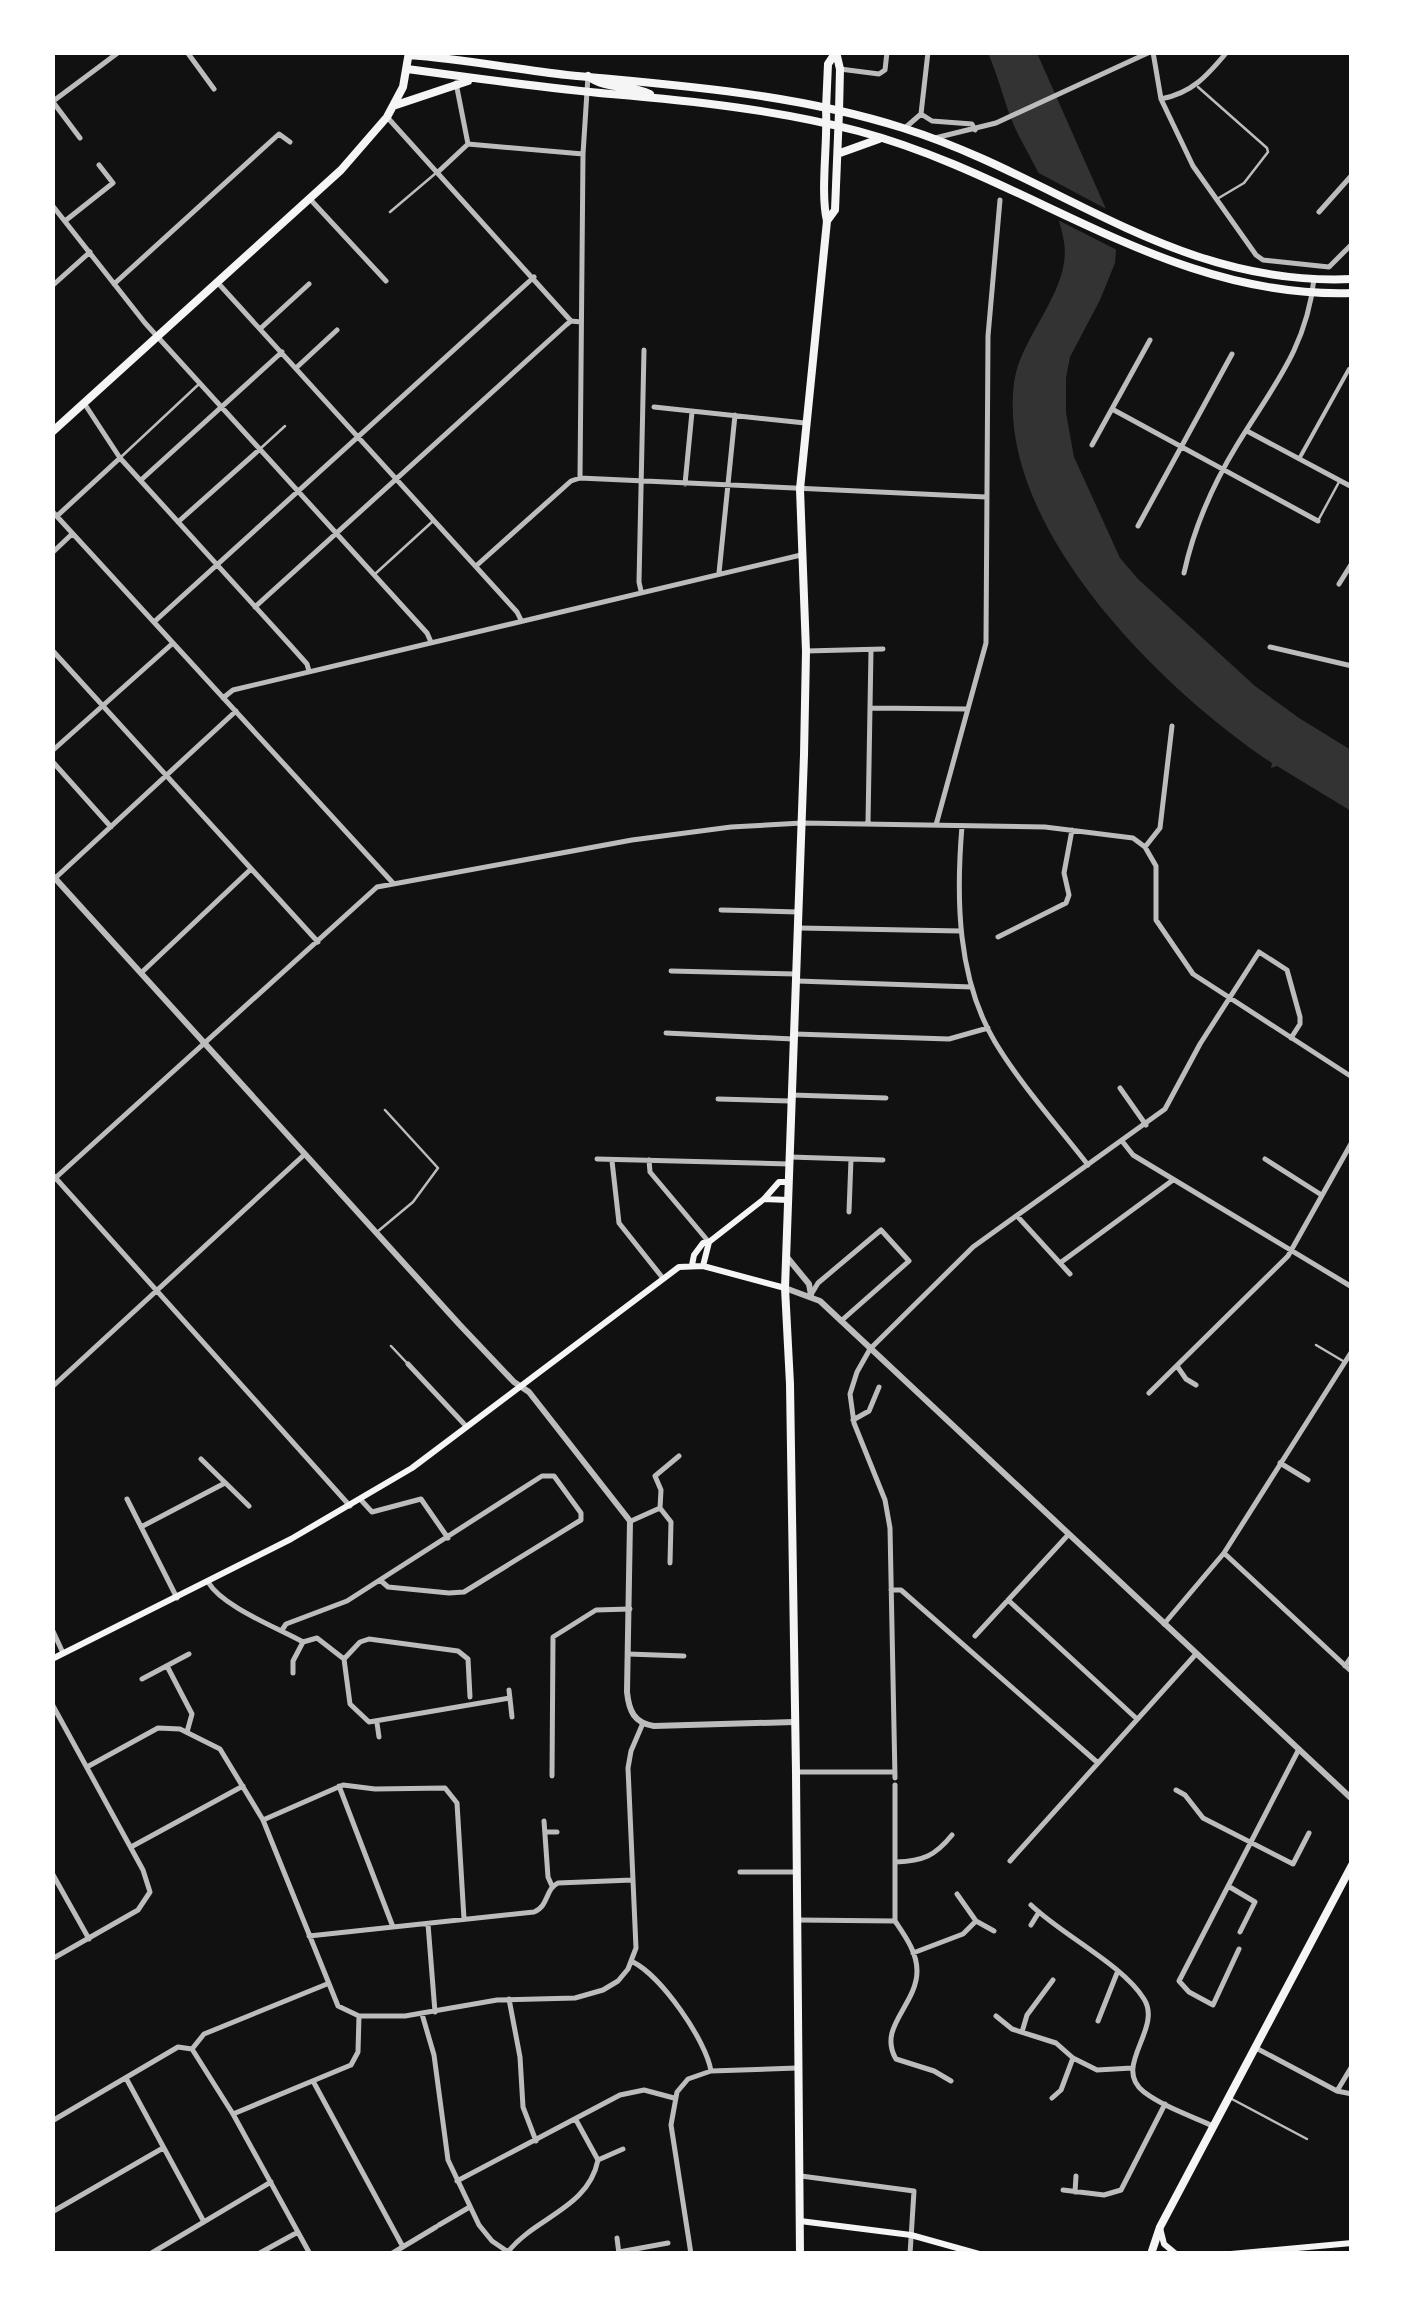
<svg xmlns="http://www.w3.org/2000/svg" width="1404" height="2306" viewBox="0 0 1404 2306" font-family="'Alegreya Sans',sans-serif">
	<style>
		.water { fill: #333 }
		.pier { fill: #111 }
		.lines { fill: none; stroke-linecap: round; stroke-linejoin: round }
		.service { stroke: #bcbcbc; stroke-width: 2.5 }
		.pedestrian { stroke: #bcbcbc; stroke-width: 4 }
		.minor { stroke: #bcbcbc; stroke-width: 5 }
		.tertiary { stroke: #bcbcbc; stroke-width: 6 }
		.secondary { stroke: #f5f5f5; stroke-width: 6 }
		.primary { stroke: #f5f5f5; stroke-width: 8 }
		.trunk { stroke: #f5f5f5; stroke-width: 8 }
	</style>
	<rect width="100%" height="100%" fill="#111"/>
	<path class="water" d="M988,53h49l69,156 10,41 -1,13 -15,37 -30,57 -4,21v35l8,44 46,101 18,21 117,107 44,32 52,32v61l-74,-45 -6,2 1,-5c-110,-73 -276,-236 -258,-380 6,-47 58,-93 50,-141 -5,-34 -28,-74 -44,-104 -14,-26 -20,-58 -32,-85z"/>
	<path class="pier" d="M1033,170l79,42 9,40 -71,-36z"/>
	<g class="lines">
		<path class="service" d="M1198,87l69,61 1,4 -24,31 -27,16
			M390,212l46,-39
			M261,448l24,-22
			M121,457l78,-73
			M1319,519l20,-37
			M375,574l57,-52
			M377,1232l36,-30 25,-34 -53,-58
			M1316,1345l27,16
			M391,1346l16,17
			M1230,2098l77,41"/>
		<path class="pedestrian" d="M1299,459l50,-90"/>
		<path class="minor" d="M187,52l27,37
			M1153,52l8,47 32,67 63,89 7,5 66,7 23,-23
			M840,69l39,5 6,-4 2,-18
			M456,83l12,61
			M1161,99c31,-6 46,-23 66,-47
			M52,102l67,-50
			M53,102l27,36
			M921,114l11,7 40,3 3,6
			M387,117l184,204
			M906,127l15,-13 7,-62
			M935,138l61,-15 154,-71
			M468,144l115,10
			M438,172l30,-28
			M309,198l77,83
			M52,205l93,118 282,310 4,9
			M1319,212l33,-37
			M65,221l48,-38 -14,-18
			M218,283l299,329 4,8
			M114,284l165,-150 11,8
			M52,286l38,-34
			M261,328l48,-44
			M296,368l41,-38
			M84,403l36,55 170,187 17,19 2,7
			M654,407l151,16
			M1112,409l206,112
			M1247,431l105,56
			M1092,445l58,-105
			M580,478l406,19
			M580,478l3,-324 5,-78
			M141,480l141,-128
			M685,484l7,-72
			M52,511l341,372
			M57,516l63,-58
			M178,522l82,-73
			M1138,526l94,-172
			M52,553l20,-19
			M476,566l95,-85 9,-3
			M719,573l16,-158
			M1184,573c10,-46 28,-87 53,-128 35,-58 69,-95 77,-166
			M1339,584l13,-21
			M641,591l-2,-9 5,-232
			M255,607l311,-282 5,-4 10,1
			M154,622l380,-345
			M1270,647l82,19
			M52,650l266,292
			M806,651l77,-2
			M223,698l10,-8 568,-135
			M871,708l97,1
			M52,751l121,-108
			M52,761l59,66
			M868,823l3,-173
			M936,825l50,-182 2,-307 12,-136
			M962,826c-6,72 -5,152 33,216 26,43 62,83 93,123
			M1145,847l15,-19 12,-102
			M52,881l184,-170
			M721,910l77,2
			M799,928l162,3
			M998,937l68,-34 3,-8 -5,-22 8,-43
			M671,971l126,3
			M141,973l110,-104
			M797,981l175,6
			M666,1033l127,6
			M795,1034l154,5 39,-11
			M1120,1088l26,37
			M792,1095l94,3
			M718,1099l72,2
			M1122,1141l11,14 219,132
			M790,1157l93,3
			M597,1159l192,5
			M1265,1159l55,35
			M649,1160l1,12 58,69
			M612,1161l7,62 43,54
			M52,1174l298,332
			M52,1181l325,-294 255,-47 99,-13 71,-4 243,4 88,11 12,9 11,19v54l37,54 159,103
			M849,1212l2,-53
			M1017,1216l53,58
			M1060,1263l113,-83
			M812,1293l6,-10 63,-53 28,31 -68,60
			M408,1364l58,62
			M1177,1366l9,13 10,6
			M52,1387l253,-233
			M1149,1393l139,-137 64,-114
			M853,1420l16,-9 10,-24
			M201,1459l48,47
			M1280,1463l28,17
			M127,1499l50,99
			M361,1500l11,12 49,-13 27,39
			M631,1521l29,-13
			M141,1527l84,-44
			M1224,1553l128,119
			M670,1563l1,-41 -11,-14 1,-18 -6,-14 24,-20
			M208,1582c15,25 68,45 95,60l14,-4 27,21 6,45 19,18 141,-24
			M891,1590h10l197,173
			M1008,1600l129,119
			M1164,1624l60,-71 128,-202
			M52,1629l11,24
			M282,1630l4,-6 61,-23 195,-125h12l27,37v7l-117,72 -15,1 -61,-6 -8,-7
			M975,1636l93,-101
			M628,1654l56,2
			M344,1659l16,-17 9,-3 89,12 10,8 2,38
			M167,1666l25,48 -5,18
			M1345,1666l7,-10
			M293,1673v-12l10,-19
			M142,1679l47,-25
			M509,1690l3,27
			M52,1704l91,166 7,22 -12,18 -86,49
			M377,1723l2,14
			M87,1767l71,-39 22,1 40,20 43,71 75,186 21,10h46l92,-16 78,-2 28,-8 15,-9 10,-12 8,-21 -8,-180 3,-17 12,-28
			M798,1772h97
			M552,1776l1,-139 43,-27 34,-1
			M895,1778l-5,-250 -5,-28 -31,-77 -4,-29 7,-22 13,-23 103,-102 192,-138 35,-65 59,-92 28,18 13,47v7l-9,14
			M895,1785v136
			M339,1786l54,141
			M1176,1790l9,5 18,23 90,46 16,-31
			M263,1820l80,-35 32,4 70,-1 12,15 7,116
			M544,1821l4,56 4,9
			M545,1832h12
			M131,1847l112,-61
			M1010,1861l186,-207
			M896,1862c27,-1 39,-6 56,-27
			M740,1872h57
			M52,1873l37,66
			M1228,1886l27,16 -15,30
			M1031,1905c31,30 91,59 113,94 19,30 -33,68 0,93 20,15 47,24 69,34
			M798,1920l97,1c10,15 22,31 22,50 0,34 -40,56 -21,88l38,12 17,10
			M976,1921l18,10
			M428,1924l7,88
			M1031,1925l8,-13
			M309,1936l225,-24c15,-6 11,-23 24,-29l74,-3
			M1239,1949l-26,56 -24,-13 -10,-11 120,-232
			M913,1953l50,-19 13,-13 -19,-27
			M633,1962c28,14 73,78 78,109
			M509,1999l11,58 3,50 13,34
			M422,2014l12,41 14,105 31,65 13,16 19,13
			M996,2016l16,13 44,14 17,15 24,12 35,-2
			M1098,2021l19,-48
			M1022,2032l5,-17 26,-35
			M1256,2048l81,43 15,3
			M192,2049l41,65 77,140
			M192,2049l12,-15 123,-50
			M126,2078l78,144
			M313,2081l90,166
			M1337,2091l15,-25
			M1052,2098l9,-8 12,-32
			M233,2114l118,-49 7,-13 1,-36
			M52,2121l126,-74 14,2
			M598,2160l25,-11
			M801,2176l113,15 -4,63
			M457,2181l163,-86 24,-5 30,8
			M1063,2190l41,5 17,-5 44,-86
			M1075,2192l1,-16
			M52,2212l111,-64
			M439,2225l29,-17
			M617,2238l2,16
			M508,2252c27,-35 80,-43 90,-92l-22,-40
			M619,2252l49,-9
			M150,2254l121,-72
			M258,2254l40,-22
			M391,2254l45,-27
			M691,2254l-20,-129 6,-33 11,-13 23,-8 86,-3"/>
		<path class="tertiary" d="M52,875l407,449 55,58 15,10 101,129 -3,171c2,19 7,31 27,34l140,-4
			M786,1256l23,28 2,11
			M785,1288l35,13 532,498"/>
		<path class="secondary" d="M764,1199l24,1
			M692,1265l2,-10 9,-12 6,-1 55,-43 15,-17h9
			M703,1266l6,-24
			M52,1659l239,-120 121,-71 267,-201 24,-1 82,22
			M800,2221l111,14 68,19
			M1160,2228l4,16 12,10
			M1231,2254l121,-11"/>
		<path class="primary" d="M836,52l4,17 -1,43
			M826,109l2,-45 8,-12
			M1151,2254l9,-27 192,-362"/>
		<path class="trunk" d="M409,55c53,4 105,14 158,20 115,11 225,18 336,53 158,50 272,159 449,151
			M407,69c68,9 136,19 204,25 83,7 166,16 247,37 173,46 308,168 494,162
			M588,76c18,14 42,8 62,18
			M393,106l75,-25
			M840,153l39,-14
			M827,221l8,-11 4,-98
			M52,432l289,-262 46,-53 16,-30 6,-35
			M800,2254l-4,-482 -6,-388 -5,-96 19,-533 2,-104 -6,-162 27,-268c-7,-29 1,-79 -1,-112"/>
	</g>
	<rect width="1404" height="2306" fill="none" stroke="#ffffff" stroke-width="110"/>
</svg>
